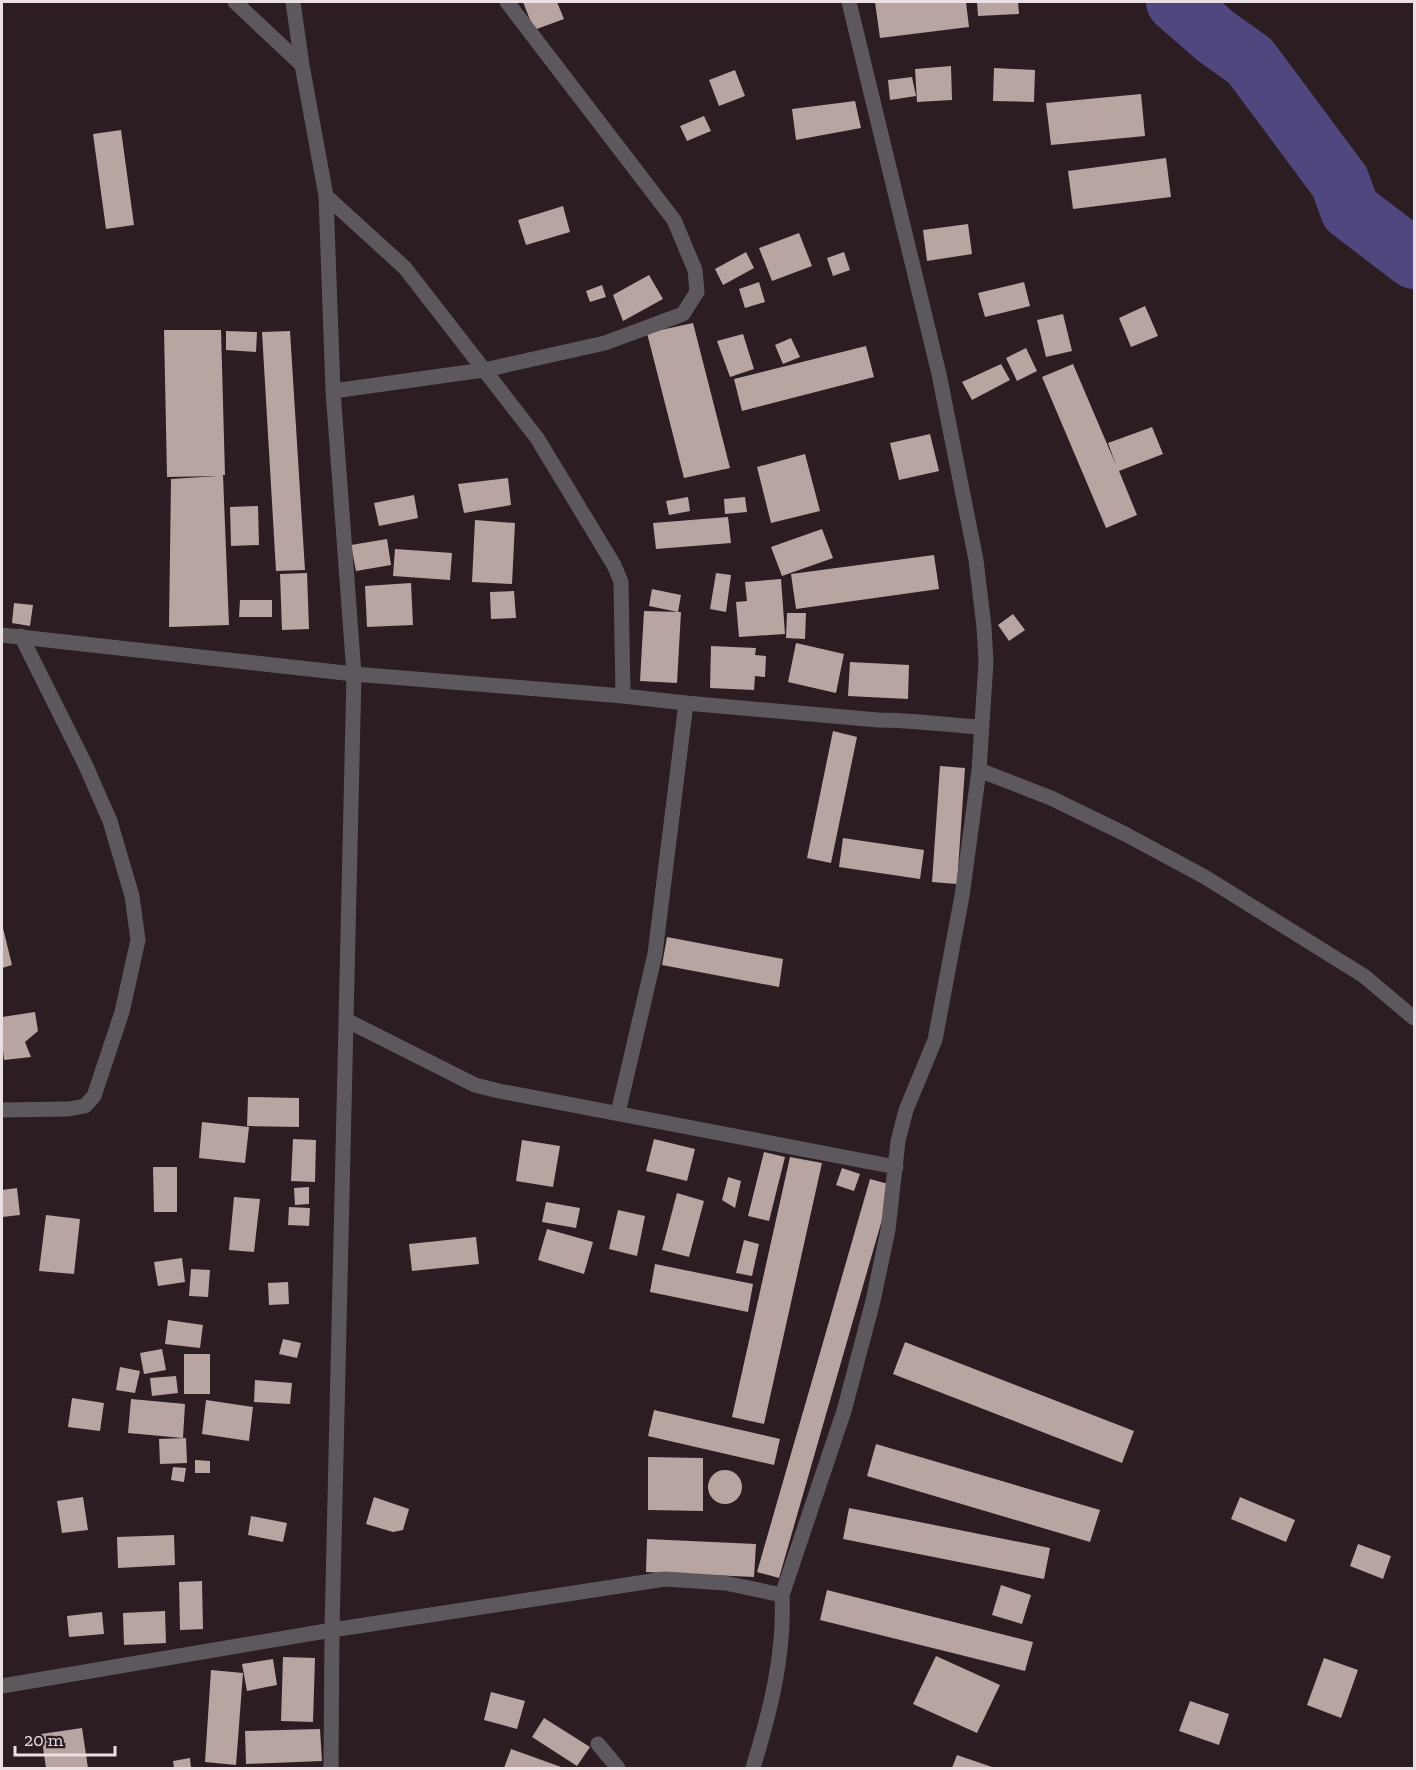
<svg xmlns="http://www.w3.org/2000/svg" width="1416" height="1770" viewBox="0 0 1416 1770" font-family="'Zilla Slab',serif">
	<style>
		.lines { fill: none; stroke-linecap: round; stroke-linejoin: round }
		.river { stroke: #50477e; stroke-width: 60 }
		.building { fill: #b8a4a0 }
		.street { stroke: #5d585d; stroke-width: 15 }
	</style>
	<rect width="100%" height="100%" fill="#2b1d22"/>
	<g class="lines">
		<path class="river" d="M1176,2l39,34 35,25 90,121 10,28 64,49"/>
	</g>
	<path class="building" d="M523,2h34l7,17 -30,11z
		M875,2h91l3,25 -89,11z
		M977,2h41l1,12 -41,2z
		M951,66l1,34 -35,2 -2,-33z
		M994,68l41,2 -1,32 -41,-1z
		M735,70l10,26 -26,10 -10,-26z
		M912,77l4,19 -26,4 -2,-20z
		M1141,94l4,42 -94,9 -5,-42z
		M855,101l6,27 -65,12 -4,-31z
		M704,116l7,15 -24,10 -7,-15z
		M121,130l13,95 -28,4 -13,-95z
		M1166,158l5,39 -98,12 -5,-38z
		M563,206l7,26 -44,13 -8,-25z
		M968,224l4,30 -45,7 -4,-31z
		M799,233l13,33 -40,15 -13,-33z
		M746,252l8,16 -31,17 -8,-16z
		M844,252l6,18 -17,6 -6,-18z
		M649,275l14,24 -40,22 -10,-26z
		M759,282l6,20 -20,6 -6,-19z
		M1024,282l6,24 -45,11 -7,-24z
		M602,285l4,12 -16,5 -4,-11z
		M1145,306l13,30 -27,11 -12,-29z
		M1063,314l9,37 -26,6 -9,-37z
		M693,323l37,145 -46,10 -37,-145z
		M164,330h57l4,145h-2l6,150 -60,2 2,-148 46,-3 -50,1z
		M226,331l31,1 -1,20 -30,-2z
		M290,331l15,239 -29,1 -14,-239z
		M743,334l11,35 -24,8 -13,-36z
		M791,338l9,19 -17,7 -8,-19z
		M866,346l8,31 -132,34 -8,-32z
		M1026,348l11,23 -20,10 -11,-23z
		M1001,364l9,16 -38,20 -10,-18z
		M1073,364l43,101 -8,-22 44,-16 11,27 -44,17 18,44 -31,13 -64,-151z
		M930,434l9,37 -40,9 -9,-37z
		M805,454l15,57 -49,12 -14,-56z
		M508,478l3,27 -47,8 -6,-29z
		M414,495l4,23 -39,8 -5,-23z
		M688,497l2,14 -21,4 -3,-14z
		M745,497l2,15 -22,2 -1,-15z
		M258,506l1,39 -28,1 -1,-39z
		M728,517l3,26 -75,6 -3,-26z
		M475,520l40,3 -3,61 -40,-2z
		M822,529l11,29 -51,18 -11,-29z
		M387,539l4,26 -35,6 -5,-26z
		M395,549l57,4 -2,27 -57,-4z
		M934,555l5,34 -143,20 -5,-35z
		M307,573l2,56 -27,1 -2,-56z
		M716,573l15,2 -5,37 -16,-3z
		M781,579l4,55 -46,3 -3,-35 11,-1 -2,-19z
		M411,583l2,42 -46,2 -2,-41z
		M652,589l29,6 -3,17 -29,-6z
		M514,591l2,27 -25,1 -1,-27z
		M240,600h32v17h-33z
		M14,603l19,2 -3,21 -18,-3z
		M644,611l37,1 -4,71 -37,-2z
		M787,613h19l-1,26 -19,-1z
		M1013,614l12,16 -16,11 -11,-16z
		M796,643l48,11 -8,39 -48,-11z
		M711,646l45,2 -1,7 11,1 -1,21 -10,-1 -1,14 -44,-2z
		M850,662l59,3 -1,34 -60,-3z
		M833,731l24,6 -26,126 -24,-5z
		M940,766l25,2 -8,116 -25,-2z
		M843,838l81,12 -4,29 -81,-12z
		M2,924l10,41 -10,3z
		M667,937l116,22 -4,28 -117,-22z
		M35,1012l3,19 -13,11 6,15 -27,3 -2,-18v-25z
		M248,1097l51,1v29l-52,-1z
		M202,1122l47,5 -4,36 -46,-5z
		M293,1139l23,1 -1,42 -24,-1z
		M654,1139l41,10 -8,32 -41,-10z
		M522,1140l38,6 -7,41 -37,-6z
		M764,1152l21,5 -16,64 -21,-5z
		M790,1157l32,6 -58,261 -32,-7z
		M153,1167h24v45h-23z
		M842,1168l18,6 -6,17 -18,-6z
		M728,1177l13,4 -6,27 -13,-8z
		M870,1179l22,6 -113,393 -22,-6z
		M309,1187v17l-14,1 -1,-17z
		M17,1188l3,27 -18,2v-27z
		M677,1193l27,8 -15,56 -27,-7z
		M234,1197l26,2 -6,53 -25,-2z
		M546,1202l34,6 -4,20 -34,-6z
		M289,1207l21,1 -1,18 -21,-1z
		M618,1210l27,6 -8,40 -28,-7z
		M46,1215l34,4 -6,55 -35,-3z
		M547,1229l46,13 -9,32 -46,-14z
		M476,1237l3,27 -67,7 -3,-27z
		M744,1240l15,4 -7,32 -16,-3z
		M182,1258l3,24 -27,4 -4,-24z
		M655,1264l98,20 -5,28 -98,-20z
		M191,1269l19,1 -2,27 -19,-1z
		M288,1282l1,22 -20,1 -1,-22z
		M168,1320l35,5 -3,23 -35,-4z
		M283,1339l18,4 -4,15 -18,-4z
		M905,1342l229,89 -12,32 -229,-89z
		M162,1349l4,21 -22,4 -4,-21z
		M184,1354h26v40h-26z
		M120,1367l20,4 -5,22 -19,-3z
		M176,1376l2,17 -26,3 -2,-18z
		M255,1380l37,3 -2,21 -36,-2z
		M72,1398l32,5 -4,28 -32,-4z
		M131,1399l54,5 -2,34 -55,-5z
		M206,1400l47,7 -4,34 -47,-7z
		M654,1410l126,29 -6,26 -126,-29z
		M186,1438l1,25 -27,1 -1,-25z
		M876,1444l224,66 -10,32 -223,-66z
		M648,1457l55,1v53l-55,-1z
		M195,1460l15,1v12h-15z
		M173,1467l13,1 -2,14 -13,-2z
		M708 1487a17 17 0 1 1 34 0a17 17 0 1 1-34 0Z
		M83,1497l5,33 -26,3 -5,-32z
		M374,1497l35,12 -6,21 -10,2 -27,-8z
		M1240,1497l55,23 -9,22 -55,-23z
		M849,1508l201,40 -6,31 -201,-40z
		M251,1516l36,7 -4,19 -35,-7z
		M174,1535l1,30 -57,3 -1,-31z
		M647,1539l109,5 -2,33 -108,-5z
		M1358,1544l33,12 -8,23 -33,-13z
		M202,1581l1,48 -23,1 -1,-48z
		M1001,1585l30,10 -9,29 -30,-9z
		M827,1590l206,52 -8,29 -205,-51z
		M165,1611l1,32 -42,2 -1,-32z
		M102,1612l2,22 -35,3 -2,-21z
		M936,1656l64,29 -23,48 -64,-29z
		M283,1657l32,1 -2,64 -32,-1z
		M1324,1658l34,12 -17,48 -34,-13z
		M273,1659l4,26 -30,6 -5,-27z
		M211,1670l32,3 -7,92 -31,-3z
		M491,1692l34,9 -8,28 -33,-9z
		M1190,1701l39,13 -10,31 -40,-14z
		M544,1718l46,29 -13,19 -45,-29z
		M82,1728l6,40h-42l-5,-34z
		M320,1729l2,32 -76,3 -1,-33z
		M511,1749l53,19h-60z
		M957,1755l38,13h-43z
		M190,1758l1,10h-17l-1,-7z"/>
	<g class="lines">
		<path class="street" d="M235,2l67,63
			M293,2l9,63 24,131 7,195 21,283 -22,956 -1,138
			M326,196l79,72 132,170 77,127 7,17 2,114
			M333,391l151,-21 121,-27 78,-29 14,-22 -2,-22 -21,-50 -167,-218
			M2,635l352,39 269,22 63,7 192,17c34,0 68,5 102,7
			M979,770l72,28 74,36 80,43 159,99 50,42
			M346,1020l129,65 24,6 397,76
			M2,1110l67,-1 16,-3 9,-10 28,-84 16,-72 -6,-44 -22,-75 -25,-57 -64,-128
			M618,1113l37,-159 31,-251
			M2,1686l330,-56 333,-51 60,4 57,12
			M598,1744l20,24
			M753,1768c17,-56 32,-114 29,-173l62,-184 29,-110 15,-71 10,-89 8,-31 29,-70 27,-144 17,-126 7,-108 -2,-35 -8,-67 -37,-186 -90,-372"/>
	</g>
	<rect width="1416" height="1770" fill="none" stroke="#eae0e3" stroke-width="6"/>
	<path d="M15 1746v9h100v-9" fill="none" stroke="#eae0e3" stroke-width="3"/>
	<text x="24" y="1746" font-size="18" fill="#eae0e3" stroke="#2b1d22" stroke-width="4.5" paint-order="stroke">20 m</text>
</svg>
